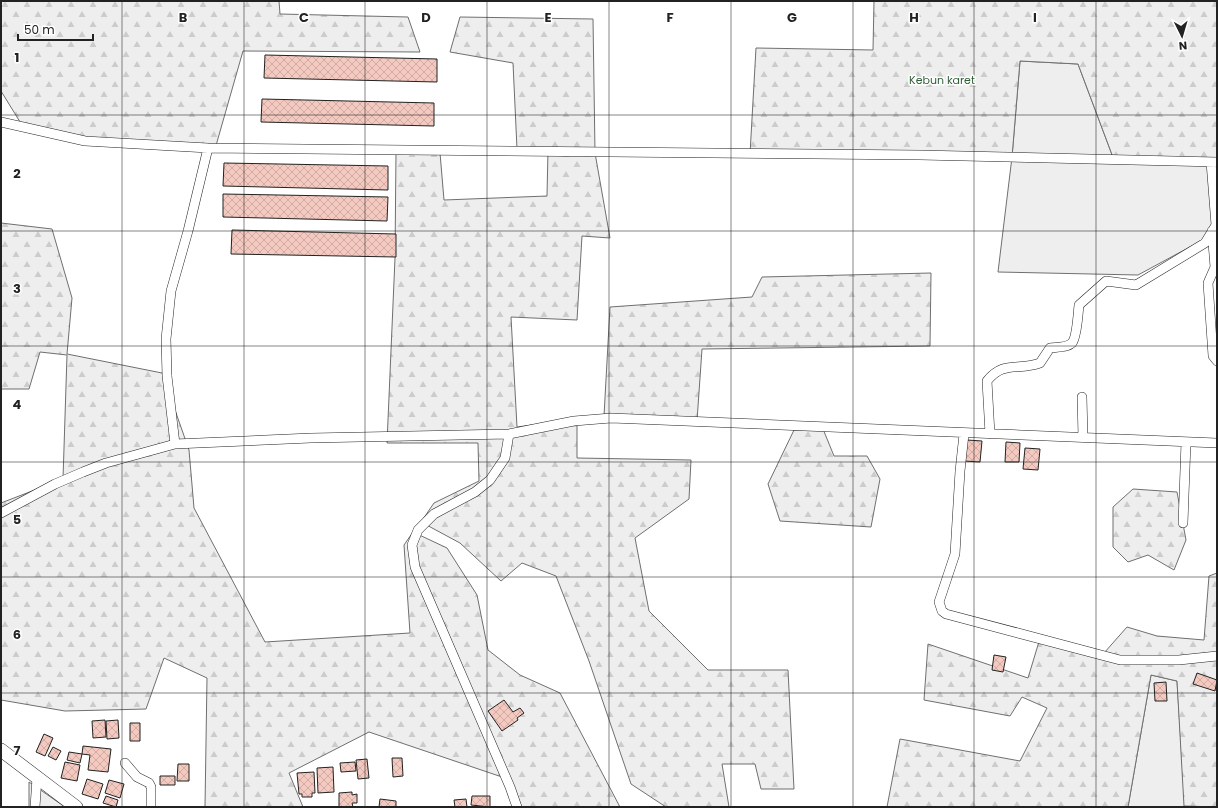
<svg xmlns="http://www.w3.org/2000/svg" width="1218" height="808" viewBox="0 0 1218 808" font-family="Poppins,sans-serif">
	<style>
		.green { fill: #eee; stroke: #6f6f6f }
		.forest { fill: url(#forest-firs); stroke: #6f6f6f }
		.building { fill: url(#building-cross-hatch); stroke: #222 }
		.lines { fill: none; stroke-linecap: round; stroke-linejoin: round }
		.street-casing { stroke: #222; stroke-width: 10 }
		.secondary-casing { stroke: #222; stroke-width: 14 }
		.street { stroke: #fff; stroke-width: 9 }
		.secondary { stroke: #fff; stroke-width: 13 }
		.grid { fill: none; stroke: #222; stroke-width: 1; stroke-opacity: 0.55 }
		.labels { text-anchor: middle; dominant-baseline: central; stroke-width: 3; stroke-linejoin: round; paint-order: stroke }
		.park-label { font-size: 11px; fill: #2f5e38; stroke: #fff }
		.grid-label { font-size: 13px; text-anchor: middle; font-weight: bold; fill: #222; stroke: #fff; stroke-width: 3; stroke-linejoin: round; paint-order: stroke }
	</style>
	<defs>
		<pattern id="forest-firs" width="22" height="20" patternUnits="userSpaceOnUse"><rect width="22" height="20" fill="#eee"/><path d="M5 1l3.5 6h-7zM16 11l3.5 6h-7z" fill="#ccc"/></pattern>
		<pattern id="building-cross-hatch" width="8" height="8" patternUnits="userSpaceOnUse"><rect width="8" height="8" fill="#f3c9c0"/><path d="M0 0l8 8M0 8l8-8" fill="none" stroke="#d0aca5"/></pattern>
	</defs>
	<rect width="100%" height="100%" fill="#fff"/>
	<path class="green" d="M1020,61l58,3 36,96h103l-5,75 -74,40 -140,-3 14,-115z
		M1151,675l26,6 8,126h-57z
		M29,782l36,25h-36z"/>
	<path class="forest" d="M1,1h278l1,13 128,3 12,35 -177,-1 -28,98 -136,-6 -54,-13 -24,-39z
		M874,1h343v159h-103l-36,-96 -58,-3 -8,96 -262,-3 6,-106 117,2z
		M460,17l133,2 2,134 15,85 -28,-2 -5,84 -66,-3 6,110 60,-8v39l114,2 -2,39 -54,39 14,73 59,59h80l6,119h-33l-6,-25h-33l7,43h-63l-35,-23 -42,-123 -33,-85 -34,-13 -21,18 -41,-38 -39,-21 13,-19 45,-22 -1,-38h-91l8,-185 1,-106 44,1 4,47 103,-4 1,-46 -31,-1 -4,-86 -63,-11z
		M1,223l51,6 20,69 -5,56 95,19 27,77 5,58 71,134 145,-9 -6,-88 9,-13 34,16 30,47 11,55 32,25 40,18 60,114h-105l-10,-29 -136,-46 -80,41 14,34h-98l2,-129 -43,-20 -18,51 -81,2 -64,-11v-197l62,-24 4,-124 -27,-3 -11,37h-28z
		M931,273l-1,73 -228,3 -5,72 -93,-5 6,-109 142,-10 10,-20z
		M823,429l11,27h33l13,23 -9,48 -91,-6 -12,-37 26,-54z
		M1133,489l44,3 9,48 -12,30 -26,-15 -20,7 -15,-15v-40z
		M1217,573v234l-33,-1 -7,-125 -26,-6 -23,132h-241l13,-68 120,22 27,-53 -25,-11 -12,19 -86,-16 4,-56 100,34 13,-43 63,18 23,-26 30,9 47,4 5,-64z"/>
	<path class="building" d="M265,55l172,4v23l-173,-4z
		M262,99l172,4v23l-173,-4z
		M224,163l164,3v24l-165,-4z
		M223,194l165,3 -1,24 -164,-4z
		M232,230l164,4v23l-165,-3z
		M967,440l15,1 -2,21 -16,-1z
		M1006,442l14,1 -1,19h-14z
		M1025,448l15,1 -2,21 -15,-1z
		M994,655l12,2 -3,15 -11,-2z
		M1197,673l20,7 -2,11 -22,-7z
		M1166,682l1,19h-12l-1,-18z
		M504,700l9,12 7,-4 4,5 -7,5 1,2 -16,11 -14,-20z
		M105,720l1,17 -13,1 -1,-17z
		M118,720l1,18 -12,1 -1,-18z
		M130,723h10v18h-10z
		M44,734l9,4 -8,18 -9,-4z
		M83,746l28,3 -3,23 -20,-2 2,-15 -8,-1z
		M53,747l8,4 -5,9 -8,-4z
		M69,752l13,2 -2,9 -13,-3z
		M392,758h10l1,18 -10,1z
		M367,759l2,19 -11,1 -2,-19z
		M65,762l15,3 -3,16 -16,-3z
		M355,762l1,9 -15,1 -1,-9z
		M178,764h11v17h-12z
		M333,767l1,25 -16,1 -1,-25z
		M314,772l1,21h-3v4h-10v-3h-3l-2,-21z
		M160,776h15v9h-15z
		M87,779l16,5 -5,15 -16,-5z
		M109,780l15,4 -4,14 -15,-5z
		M352,792v3l5,-1v9h-5l1,4h-14v-14z
		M106,796l12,4 -2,7 -13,-4z
		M472,796h18v11l-19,-2z
		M380,799l16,2v6h-17z
		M466,799l1,8h-12l-1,-7z"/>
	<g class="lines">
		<defs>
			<path id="street" d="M1,122l84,19 123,7 712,7 297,7
				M1212,231l3,36 -7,16 5,73 4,5
				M1082,397l1,40
				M509,434l-4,24 -15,22 -15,12 -41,22 -16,16 -6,15 3,22 95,220 7,20
				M964,434l-4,37 -5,83 -16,48 3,9 4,3 174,46h59l38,-4
				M990,434l-3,-53c17,-21 31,-10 53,-18l10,-15c6,-1 17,0 22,-5 5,-6 6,-29 7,-38l27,-24 30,4 69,-42 11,-18 -5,-63
				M175,444l-8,-68 -1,-37 5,-48 17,-60 20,-83
				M1,513l54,-29 28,-12 23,-9 69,-19 136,-6 198,-4 65,-13 37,-3 606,25
				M1183,523l3,-81
				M125,763l12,14 12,6 2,4v20
				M35,807l2,-29"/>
			<path id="secondary" d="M1,750l75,57"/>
		</defs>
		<use href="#street" class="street-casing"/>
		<use href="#secondary" class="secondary-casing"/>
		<use href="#street" class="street"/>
		<use href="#secondary" class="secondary"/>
	</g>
	<path class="grid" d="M122,1v806M244,1v806M365,1v806M487,1v806M609,1v806M731,1v806M853,1v806M974,1v806M1096,1v806M1,115h1216M1,231h1216M1,346h1216M1,462h1216M1,577h1216M1,693h1216"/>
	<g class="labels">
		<g class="park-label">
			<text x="942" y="80">Kebun karet</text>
		</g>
	</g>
	<g class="grid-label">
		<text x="183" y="22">B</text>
		<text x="304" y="22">C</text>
		<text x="426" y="22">D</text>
		<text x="548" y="22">E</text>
		<text x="670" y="22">F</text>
		<text x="792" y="22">G</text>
		<text x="914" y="22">H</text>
		<text x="1035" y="22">I</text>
		<text x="17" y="62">1</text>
		<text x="17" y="178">2</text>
		<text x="17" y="293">3</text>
		<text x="17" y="409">4</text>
		<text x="17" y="524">5</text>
		<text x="17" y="639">6</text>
		<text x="17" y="755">7</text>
	</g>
	<rect width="1218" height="808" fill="none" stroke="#222222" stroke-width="4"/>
	<g transform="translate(1182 36) rotate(175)" stroke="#ffffff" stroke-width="3" paint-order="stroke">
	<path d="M0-3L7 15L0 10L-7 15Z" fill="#222222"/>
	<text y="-6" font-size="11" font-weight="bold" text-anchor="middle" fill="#222222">N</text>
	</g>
	<path d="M18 34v6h75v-6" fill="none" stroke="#222222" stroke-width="2"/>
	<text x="24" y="34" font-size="12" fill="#222222" stroke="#ffffff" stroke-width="3" paint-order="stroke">50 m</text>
</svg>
